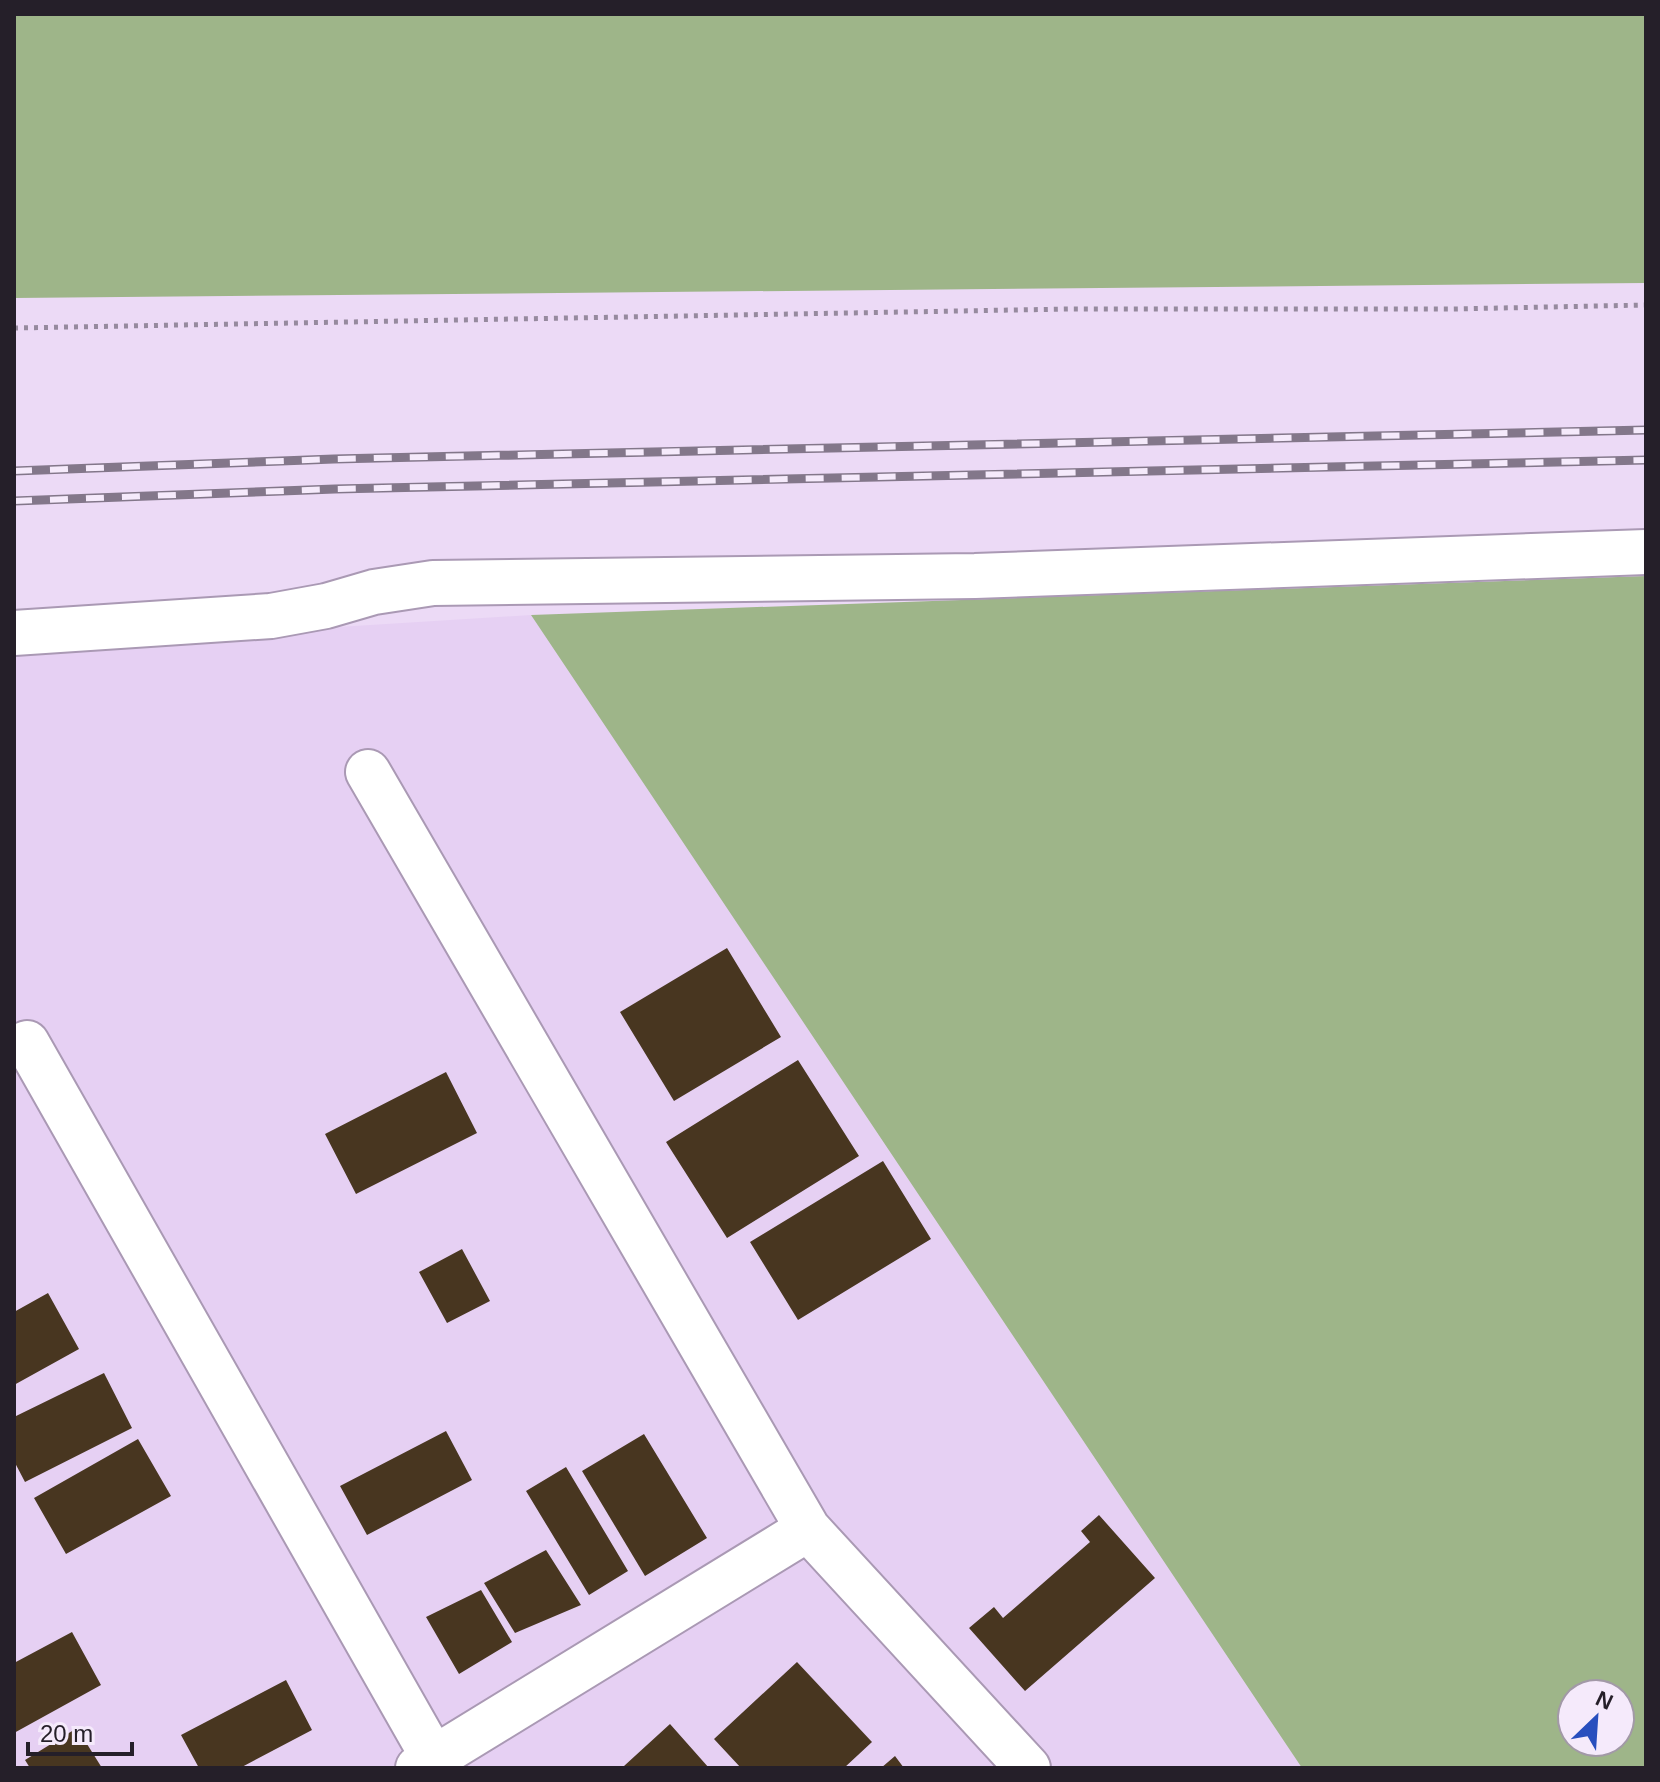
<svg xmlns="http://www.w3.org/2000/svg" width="1660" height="1782" viewBox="0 0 1660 1782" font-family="Arial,sans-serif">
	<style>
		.built { fill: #e6d0f3 }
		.forest { fill: #9eb589; fill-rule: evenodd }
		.building { fill: #483620 }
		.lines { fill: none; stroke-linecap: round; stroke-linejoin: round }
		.minor-casing { stroke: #aa99b4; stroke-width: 48 }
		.path { stroke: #968a9e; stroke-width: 5; stroke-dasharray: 4 6; stroke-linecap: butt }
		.minor { stroke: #fff; stroke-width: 44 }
		.rail-casing { stroke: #83778a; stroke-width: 9 }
		.rail { stroke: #f5eafb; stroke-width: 6; stroke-dasharray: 18; stroke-linecap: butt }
	</style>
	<rect width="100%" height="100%" fill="#ecdaf6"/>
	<path class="built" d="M531,615l771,1153h-1288v-1121z"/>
	<path class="forest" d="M14,14h1632v269l-1632,15z
		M1646,576v1192h-344l-771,-1153zM1572,1694h48v48h-48z"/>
	<path class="building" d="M727,948l54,89 -107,64 -54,-89z
		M798,1060l61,96 -132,82 -61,-96z
		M446,1072l31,61 -121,61 -31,-60z
		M883,1161l48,78 -133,81 -48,-78z
		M462,1249l28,52 -43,22 -28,-51z
		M48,1293l31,56 -65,36v-73z
		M104,1373l28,55 -107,54 -11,-21v-44z
		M446,1431l26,49 -105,55 -27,-49z
		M644,1434l63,104 -62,38 -63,-105z
		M138,1439l33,57 -105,58 -32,-56z
		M566,1467l62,104 -39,24 -63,-104z
		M1099,1515l56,63 -130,113 -56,-63 25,-21 9,11 87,-76 -9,-11z
		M546,1550l35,55 -66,28 -31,-50z
		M481,1590l31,52 -53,32 -33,-57z
		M72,1632l29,53 -87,48v-70z
		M797,1662l75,80 -28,26h-103l-27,-29z
		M286,1680l26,50 -72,38h-41l-18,-33z
		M670,1724l39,44h-84l-1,-2z
		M77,1728l25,40h-72l-5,-8z
		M895,1756l9,12h-23z"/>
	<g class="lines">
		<defs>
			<path id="minor" d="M14,633l257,-17 55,-10 48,-14 59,-9 542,-7 671,-24
				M368,772l440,757 220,239
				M27,1043l407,716 8,9
				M418,1768l390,-239"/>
		</defs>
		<use href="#minor" class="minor-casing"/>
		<path class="path" d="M14,328l1056,-19h382l194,-4"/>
		<use href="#minor" class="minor"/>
		<defs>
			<path id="rail" d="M14,471l320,-12 1312,-29
				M14,501l321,-12 1311,-29"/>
		</defs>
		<use href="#rail" class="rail-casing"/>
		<use href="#rail" class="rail"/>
	</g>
	<rect width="1660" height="1782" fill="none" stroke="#251f29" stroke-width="32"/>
	<g transform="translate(1596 1718) rotate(25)"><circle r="38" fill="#f5eafb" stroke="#a299a7" stroke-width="2"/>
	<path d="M0-6L14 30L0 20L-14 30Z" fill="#284fbe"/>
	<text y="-12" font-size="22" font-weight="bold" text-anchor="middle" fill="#251f29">N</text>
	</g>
	<path d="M28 1742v12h104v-12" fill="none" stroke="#251f29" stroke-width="4"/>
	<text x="40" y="1742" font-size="24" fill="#251f29" stroke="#f5eafb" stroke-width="6" paint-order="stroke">20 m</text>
</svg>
